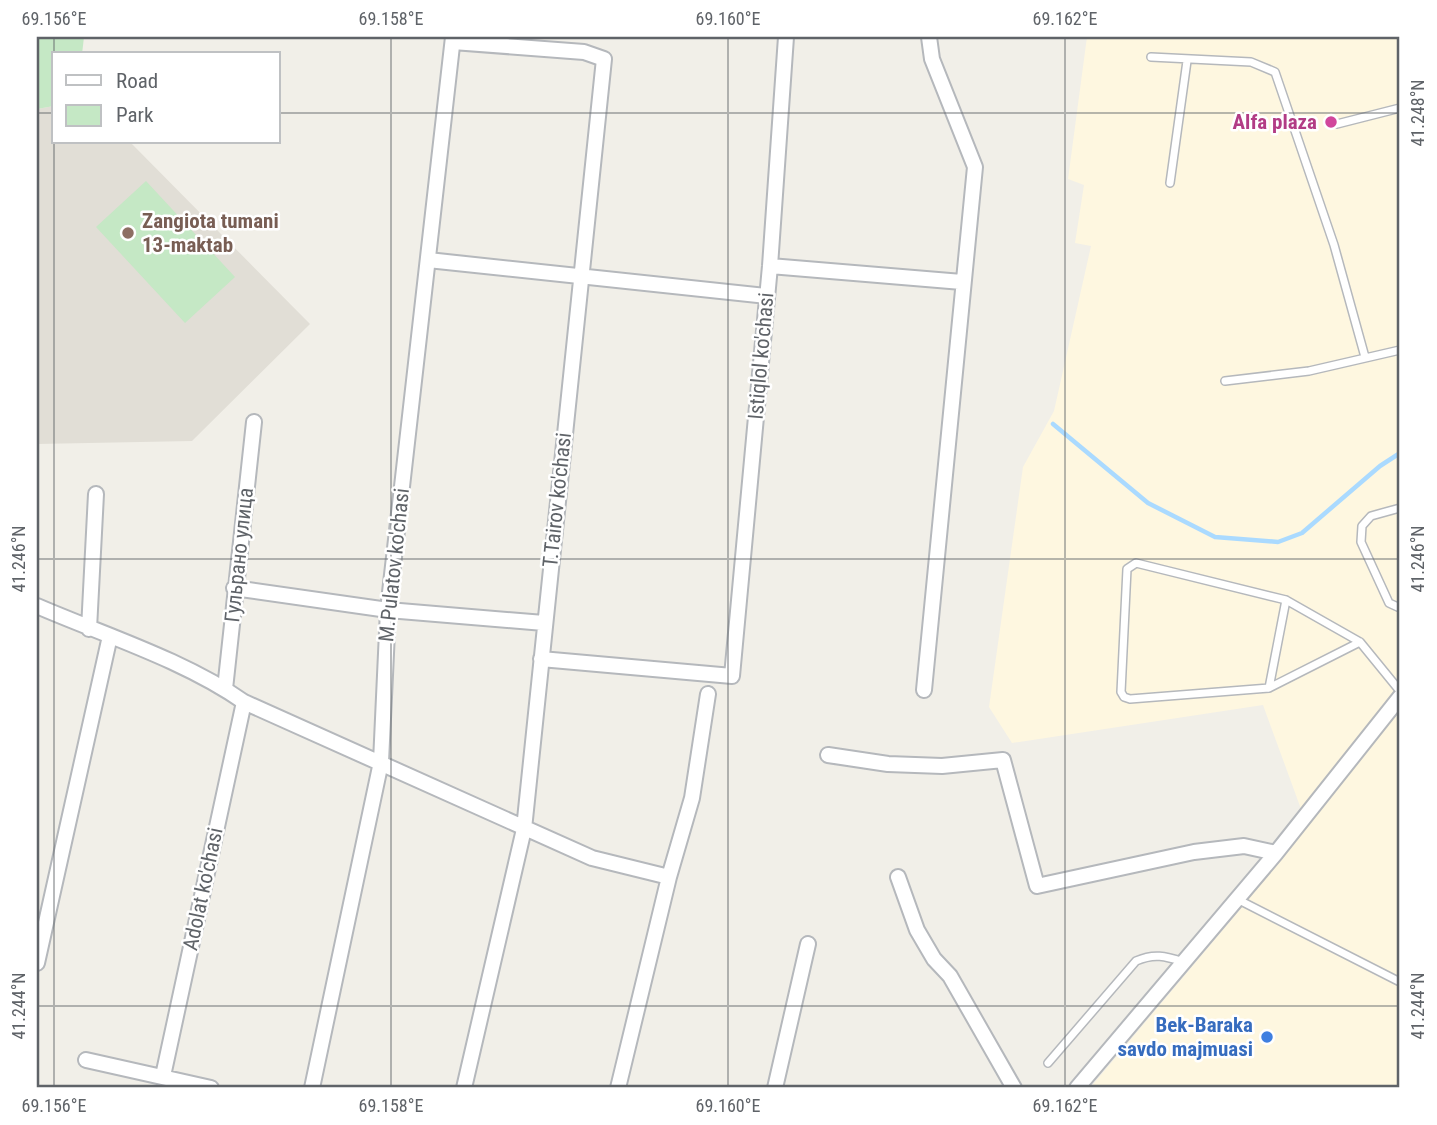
<svg xmlns="http://www.w3.org/2000/svg" width="1437" height="1125" viewBox="0 0 1437 1125" font-family="'Roboto Condensed',sans-serif">
	<style>
		.commercial { fill: #fef7e0 }
		.education { fill: #e1ded6 }
		.green { fill: #c5e8c5 }
		.lines { fill: none; stroke-linecap: round; stroke-linejoin: round }
		.stream { stroke: #aadaff; stroke-width: 4.5 }
		.service-casing { stroke: #b5b8bc; stroke-width: 10 }
		.minor-casing { stroke: #b5b8bc; stroke-width: 18 }
		.service { stroke: #fff; stroke-width: 7 }
		.minor { stroke: #fff; stroke-width: 14 }
		.ticks { fill: none; stroke: #5f6368; stroke-width: 2; stroke-opacity: 0.45 }
		.hotel-dot { fill: #d1479c; stroke: #fff; stroke-width: 2.5 }
		.education-dot { fill: #8d6e63; stroke: #fff; stroke-width: 2.5 }
		.shop-dot { fill: #3f7fe0; stroke: #fff; stroke-width: 2.5 }
		.labels { text-anchor: middle; dominant-baseline: central; stroke-width: 5; stroke-linejoin: round; paint-order: stroke }
		.hotel-label { font-size: 21px; font-weight: bold; fill: #b23c85; stroke: #fff; text-anchor: end }
		.education-label { font-size: 21px; font-weight: bold; fill: #785e54; stroke: #fff; text-anchor: start }
		.street-label { font-size: 21px; fill: #5f6368; stroke: #fff }
		.shop-label { font-size: 21px; font-weight: bold; fill: #366cbe; stroke: #fff; text-anchor: end }
		.neatline { fill: none; stroke: #5f6368; stroke-width: 2.5 }
		.ticks-label { font-size: 18px; text-anchor: middle; fill: #5f6368 }
	</style>
	<rect width="100%" height="100%" fill="#f1efe8"/>
	<path class="commercial" d="M1087,37h313v644l-6,13 -93,115 -38,-104 -251,38 -23,-36 34,-240 31,-56 37,-165 -16,-3 9,-58 -16,-6z
		M1400,704v384h-310l153,-182z"/>
	<path class="education" d="M54,106v36h76l180,182 -118,117 -155,3v-335z"/>
	<path class="green" d="M37,37h47l-2,17h-28v52l-17,3z
		M146,181l89,96 -50,46 -89,-96z"/>
	<g class="lines">
		<path class="stream" d="M1053,424l95,79 67,34 63,5 24,-9 78,-67 20,-13"/>
		<defs>
			<path id="service" d="M1151,57l100,5 24,10 59,173 31,112
				M1337,124l63,-16
				M1170,183l17,-122
				M1225,381l84,-10 91,-21
				M1400,508l-29,8 -9,10 -1,16 28,61 11,5
				M1286,600l-17,88 -139,11 -6,-2 -3,-5 6,-123 9,-6 150,37 74,42 40,49
				M1269,688l91,-46
				M1237,899l163,83
				M1048,1063l88,-102c18,-8 29,-5 48,1"/>
			<path id="minor" d="M453,42l131,10 20,7 -80,770 -60,259
				M428,260l339,36
				M770,266l192,16
				M234,588l154,22 156,13
				M37,606c67,29 147,54 207,96l348,156 77,19 -51,211
				M89,629l7,-135
				M541,659l191,17 38,-410 16,-229
				M225,689l29,-267
				M924,690l51,-523 -43,-108 -3,-22
				M828,755l60,9 54,2 61,-6 34,126 157,-34 50,-6 32,7
				M669,877l23,-79 16,-104
				M898,877l19,53 17,29 16,17 64,112
				M37,963l73,-327
				M86,1060l125,28
				M163,1076l81,-374
				M312,1088l69,-326 7,-152 65,-573
				M775,1088l33,-144
				M1077,1088l199,-235 124,-156"/>
		</defs>
		<use href="#service" class="service-casing"/>
		<use href="#minor" class="minor-casing"/>
		<use href="#service" class="service"/>
		<use href="#minor" class="minor"/>
	</g>
	<path class="ticks" d="M54,37v1051M391,37v1051M728,37v1051M1065,37v1051M37,113h17M278,113h1122M37,559h1363M37,1006h1363"/>
	<circle class="hotel-dot" cx="1331" cy="122" r="7"/>
	<circle class="education-dot" cx="128" cy="233" r="7"/>
	<circle class="shop-dot" cx="1267" cy="1037" r="7"/>
	<g class="labels">
		<g class="hotel-label">
			<text x="1317" y="122">Alfa plaza</text>
		</g>
		<g class="education-label">
			<text x="142" y="221">Zangiota tumani<tspan x="142" dy="24">13-maktab</tspan></text>
		</g>
		<g class="street-label">
			<text transform="translate(761 356) rotate(-85)">Istiqlol ko'chasi</text>
			<text transform="translate(557 500) rotate(-84)">T.Tairov ko'chasi</text>
			<text transform="translate(239 555) rotate(-84)">Гульрано улица</text>
			<text transform="translate(394 565) rotate(-84)">M.Pulatov ko'chasi</text>
			<text transform="translate(203 889) rotate(-78)">Adolat ko'chasi</text>
		</g>
		<g class="shop-label">
			<text x="1253" y="1025">Bek-Baraka<tspan x="1253" dy="24">savdo majmuasi</tspan></text>
		</g>
	</g>
	<rect width="1437" height="1125" fill="none" stroke="#ffffff" stroke-width="77"/>
	<rect x="52" y="52" width="228" height="91" fill="#ffffff" stroke="#bfc1c3" stroke-width="2"/>
	<rect x="66" y="75" width="35" height="10" fill="#ffffff" stroke="#bfc1c3" stroke-width="2"/>
	<text x="116" y="88" font-size="21" fill="#5f6368">Road</text>
	<rect x="66" y="105" width="35" height="21" fill="#c5e8c5" stroke="#bfc1c3" stroke-width="2"/>
	<text x="116" y="122" font-size="21" fill="#5f6368">Park</text>
	<rect x="38" y="38" width="1360" height="1048" class="neatline"/>
	<g class="ticks-label">
		<text x="54" y="25">69.156°E</text>
		<text x="391" y="25">69.158°E</text>
		<text x="728" y="25">69.160°E</text>
		<text x="1065" y="25">69.162°E</text>
		<text transform="translate(1418 113) rotate(-90)" y="6">41.248°N</text>
		<text transform="translate(19 559) rotate(-90)" y="6">41.246°N</text>
		<text transform="translate(1418 559) rotate(-90)" y="6">41.246°N</text>
		<text transform="translate(19 1006) rotate(-90)" y="6">41.244°N</text>
		<text transform="translate(1418 1006) rotate(-90)" y="6">41.244°N</text>
		<text x="54" y="1112">69.156°E</text>
		<text x="391" y="1112">69.158°E</text>
		<text x="728" y="1112">69.160°E</text>
		<text x="1065" y="1112">69.162°E</text>
	</g>
</svg>
